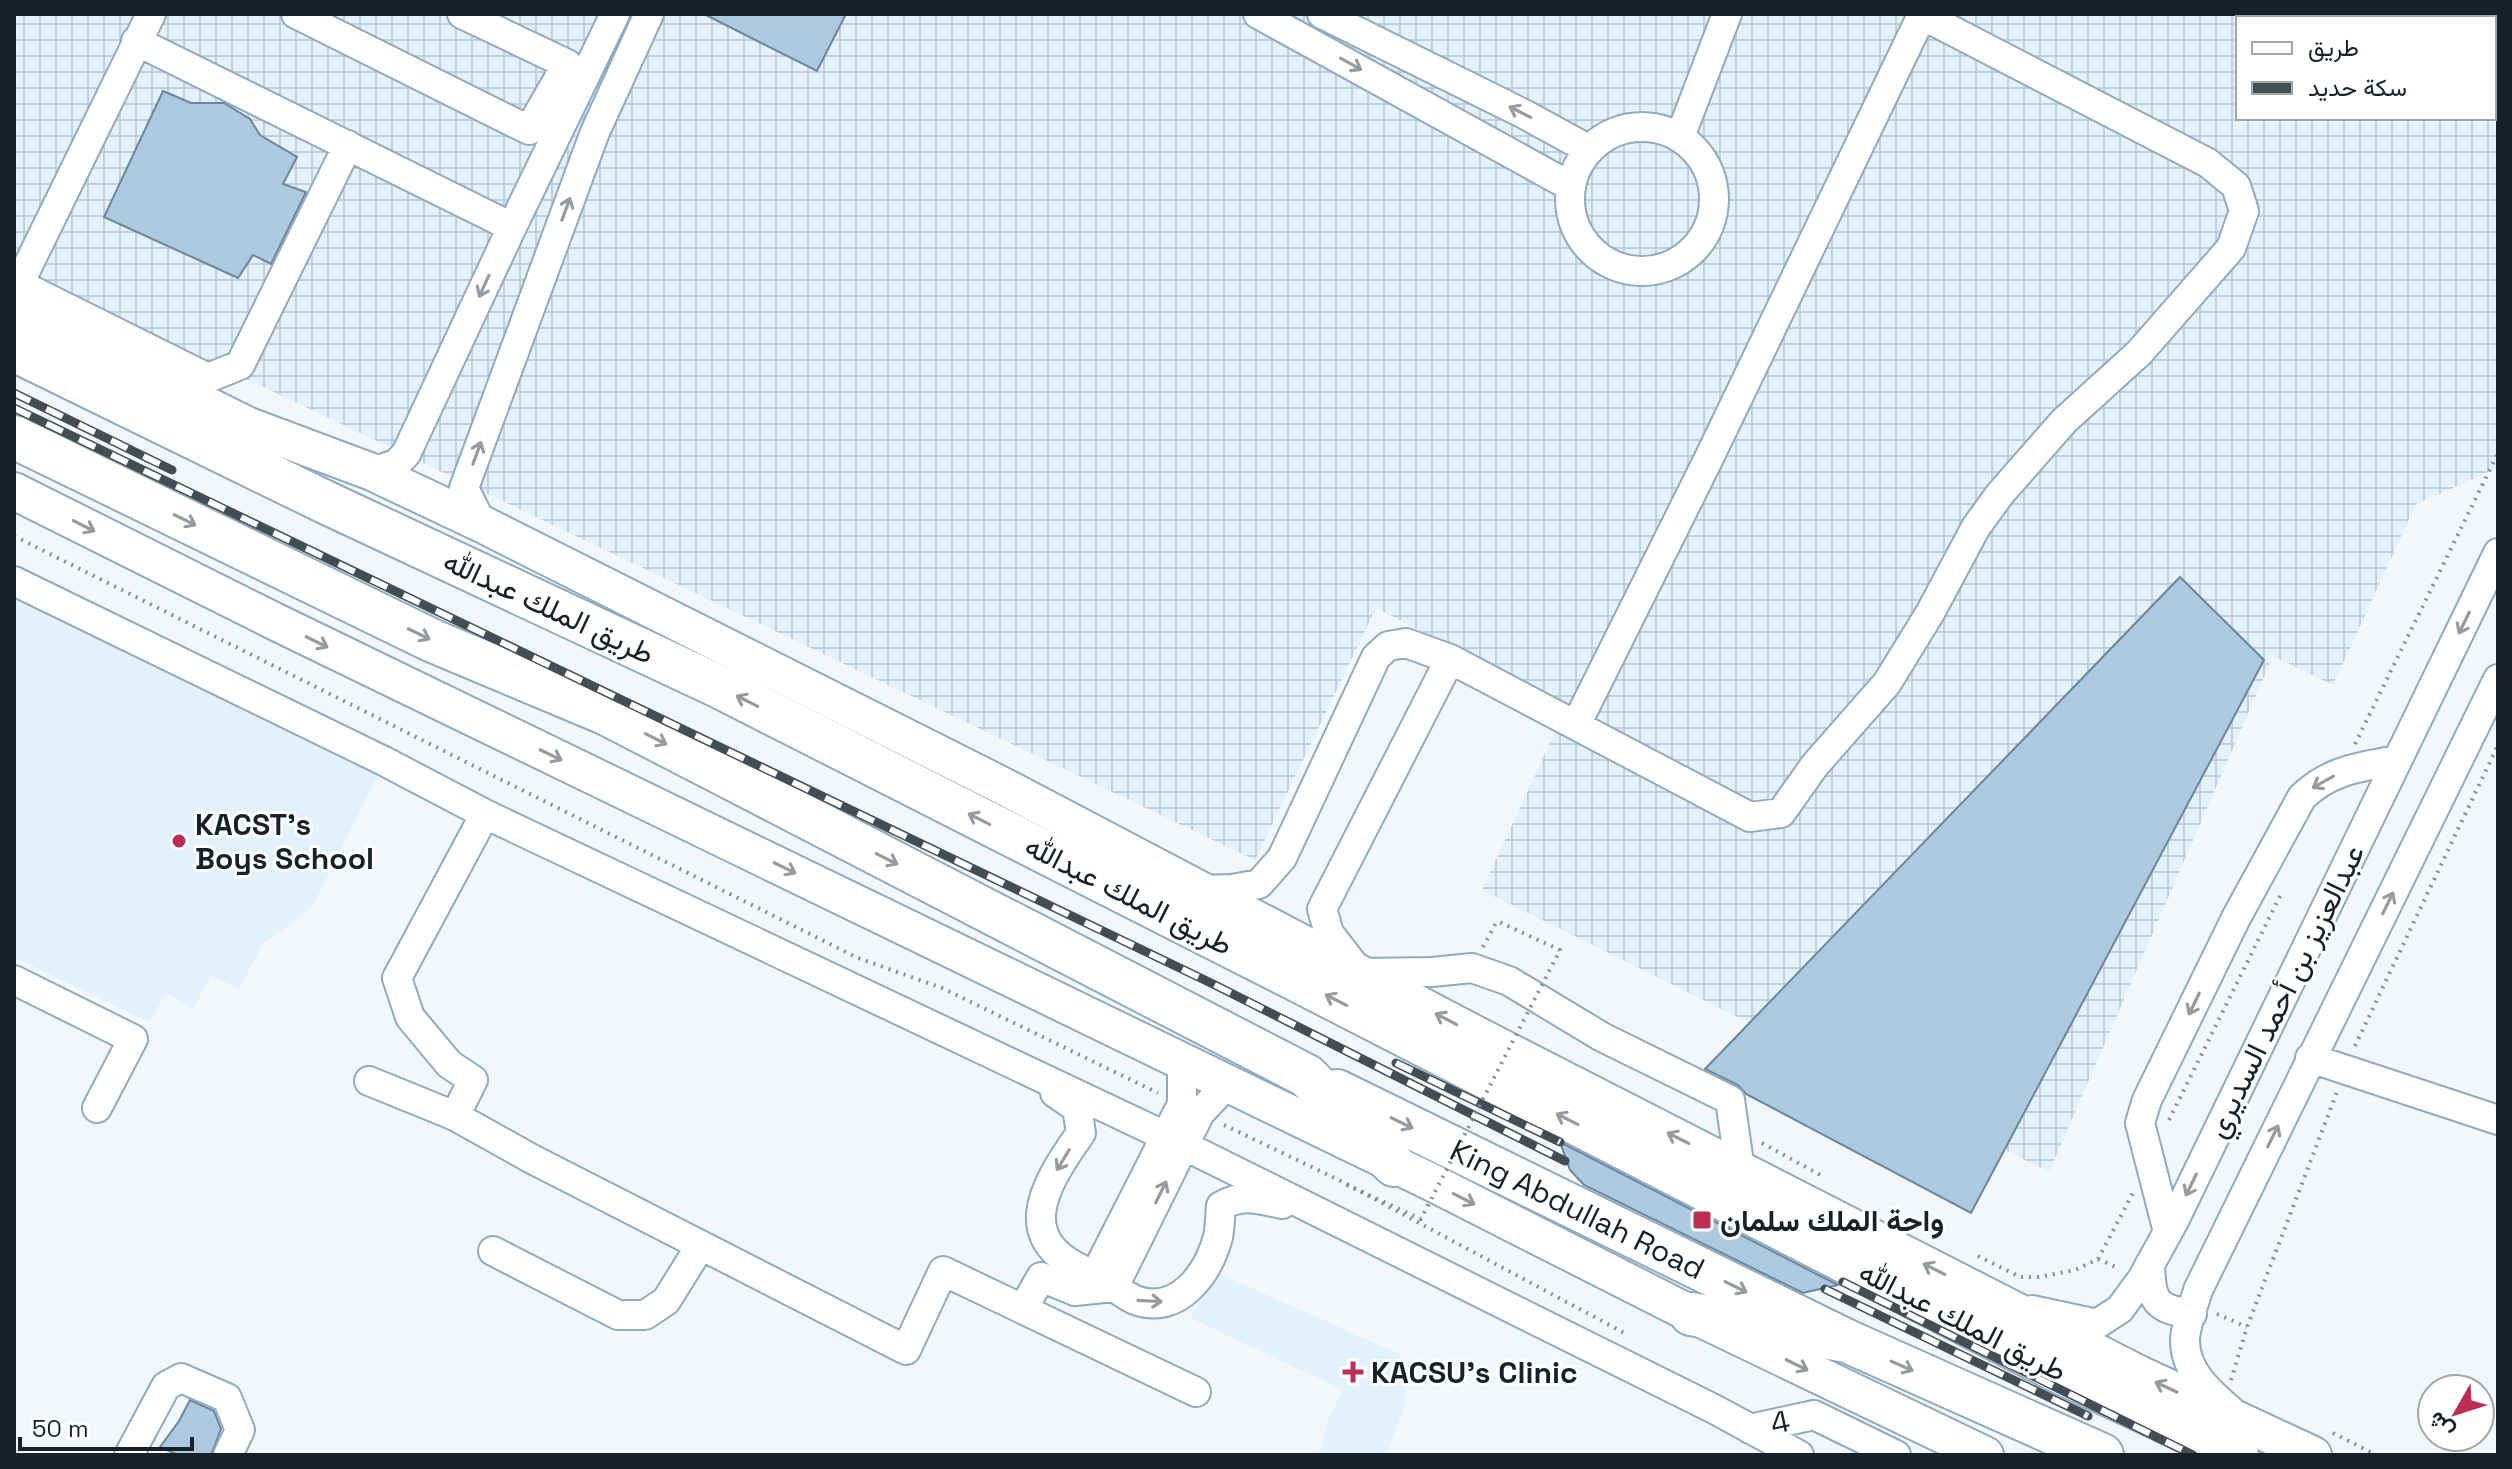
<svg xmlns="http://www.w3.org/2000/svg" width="2512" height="1469" viewBox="0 0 2512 1469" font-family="'Space Grotesk',Vazirmatn,sans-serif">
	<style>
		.built { fill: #e3f1fc }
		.industrial { fill: url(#industrial-grid); fill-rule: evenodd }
		.building { fill: #adc9df; stroke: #6b859a; stroke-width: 2 }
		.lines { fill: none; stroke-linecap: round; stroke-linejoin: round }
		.minor-casing { stroke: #90abc1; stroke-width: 32 }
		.major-casing { stroke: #90abc1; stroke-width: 40 }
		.highway-casing { stroke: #90abc1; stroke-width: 46 }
		.path { stroke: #858d93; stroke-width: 4; stroke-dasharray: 2 6; stroke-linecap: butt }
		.minor { stroke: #fff; stroke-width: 28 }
		.major { stroke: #fff; stroke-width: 36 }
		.highway { stroke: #fff; stroke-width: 42 }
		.rail-casing { stroke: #434d54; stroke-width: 9 }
		.rail { stroke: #fff; stroke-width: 6; stroke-dasharray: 18; stroke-linecap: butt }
		.path-bridge { stroke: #858d93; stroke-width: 4; stroke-dasharray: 2 6; stroke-linecap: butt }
		.oneway { stroke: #969b9f }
		.poi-dot { fill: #bc2d56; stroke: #fff; stroke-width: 3 }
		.labels { text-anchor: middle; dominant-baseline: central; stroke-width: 6; stroke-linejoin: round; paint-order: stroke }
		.street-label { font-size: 30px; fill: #162129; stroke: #fff }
		.poi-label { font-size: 30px; font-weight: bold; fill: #162129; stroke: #fff; text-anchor: start }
	</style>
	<defs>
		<pattern id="industrial-grid" width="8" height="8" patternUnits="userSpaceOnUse" patternTransform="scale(2)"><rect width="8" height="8" fill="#e3f1fc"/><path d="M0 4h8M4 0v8" fill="none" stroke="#c2ced8"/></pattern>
	</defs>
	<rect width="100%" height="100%" fill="#f1f7fb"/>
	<path class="built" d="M14,600l365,172 -68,137 -48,35 -24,45 -28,-14 -18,34 -27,-16 -17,29 -135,-65z
		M1220,1274l179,80 8,46 -21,55h-68l11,-37 14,-28 -153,-72z"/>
	<path class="industrial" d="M14,14h2484v454l-82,36 -83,181 -60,-29 -224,516 -567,-282 85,-184 -191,-98 -121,252 -1241,-592zM2238,18h256v100h-256z"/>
	<path class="building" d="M704,14h142l-29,57z
		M163,91l28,12h33l26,16 10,16 37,22 -14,27 23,8 -35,72 -18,-9 -15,23 -134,-61z
		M2180,577l84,83 -293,553 -225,-119 -8,-9 -33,-16z
		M1560,1142l278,143 -35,8 -219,-108 -14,-15z
		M190,1400l24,11 7,18 -10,26h-33l-18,-8 19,-26z"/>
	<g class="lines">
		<defs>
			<path id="minor" d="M151,14l-132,270 189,94 32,-13 108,-220
				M296,14l233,116 38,-66
				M462,14l105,50 1,19
				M1258,14l312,172
				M1322,14l202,100 64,35
				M136,41l376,186
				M1570 199a72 72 0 1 1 144 0a72 72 0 1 1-144 0Z
				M1680,137l47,-123
				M372,472l24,-8 10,-10 106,-227 103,-213
				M482,524l-18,-36 131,-356 54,-118
				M14,581l370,180 101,53 680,322 549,273 85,46
				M1450,659l-128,250 7,24 31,40 72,-1 40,-4 37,13 93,56 128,63 10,70
				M1200,890l32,-1 27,-5 23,-26 94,-201 12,-11 18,-3 44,16 300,158 31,-4 34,-48 72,-82 43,-70 46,-86 24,-33 64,-73 75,-68 92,-105 13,-37 -8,-25 -28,-23 -286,-148 -213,443 -133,267
				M14,980l119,59 -36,69
				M2310,1058l188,62
				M1182,1061v43l-87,171 -20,16 39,-4c6,4 14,10 21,13 43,16 73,-26 83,-63 2,-9 2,-21 3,-31 22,-13 37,-7 61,-2
				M369,1081l86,35 18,-36 -24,-16 -39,-47 -13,-39 88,-164
				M1055,1093l22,15 4,25c-40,56 -71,110 14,142
				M455,1116l77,43 374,191 37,-79 253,121
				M2168,1232l-28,-109 7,-23 89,-182 66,-121c28,-27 58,-30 95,-37
				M493,1251l125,64h27l21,-14 35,-56
				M2150,1264c1,37 5,45 42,50
				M1114,1287l86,-174 28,-30
				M1023,1309l18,-32 34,14
				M2032,1310l65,14 23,-15 22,-30 32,-58 324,-668
				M2230,1410c-21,-18 -45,-39 -45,-69 0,-16 9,-36 13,-51l300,-611
				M1750,1429l64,-14 82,40
				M129,1455l37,-69 15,-8 46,20 13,32 -12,25"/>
			<path id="major" d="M14,309l235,117 123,46 110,52 517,260 470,247 670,343 174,81
				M14,491l264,132 1155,560 258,131 294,141"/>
			<g id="highway">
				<path d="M14,350l311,152 395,185 569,289 771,396 177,83"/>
				<path d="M14,437l419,204 174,73 700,362 87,89"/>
				<path id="s1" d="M1337,1091l510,250"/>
				<path d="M1691,1314l156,27 255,114"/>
			</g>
		</defs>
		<use href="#minor" class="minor-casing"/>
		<use href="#major" class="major-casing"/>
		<use href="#highway" class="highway-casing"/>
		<path class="path" d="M14,536l844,422 84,30 216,105
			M2355,744l143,-291
			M1483,947l14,-26
			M2355,1046l143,-301
			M2169,1120l113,-228
			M1224,1125l117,56 287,154
			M1762,1143l62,34
			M1978,1256l42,21h19l36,-7 23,-11 35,-66
			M2098,1259l20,9
			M2217,1314l30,13
			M2231,1380l16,-53 90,-235
			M2333,1433l43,22"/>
		<use href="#minor" class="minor"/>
		<use href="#major" class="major"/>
		<use href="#highway" class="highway"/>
		<defs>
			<path id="rail" d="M14,393l158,77
				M14,408l1199,576 352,177
				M1396,1063l164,79
				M1843,1282l350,173
				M1825,1289l263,127"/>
		</defs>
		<use href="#rail" class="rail-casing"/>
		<use href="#rail" class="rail"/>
		<path class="path-bridge" d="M1347,1185l74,34 139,-269 -63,-29"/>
	</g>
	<defs><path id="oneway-shaft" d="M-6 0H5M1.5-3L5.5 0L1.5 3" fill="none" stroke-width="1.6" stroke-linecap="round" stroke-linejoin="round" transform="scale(2)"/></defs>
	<g class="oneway">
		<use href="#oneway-shaft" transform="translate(1351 64) rotate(29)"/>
		<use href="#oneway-shaft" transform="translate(1520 112) rotate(-153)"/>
		<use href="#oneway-shaft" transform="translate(566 209) rotate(-70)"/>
		<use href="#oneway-shaft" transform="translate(484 286) rotate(115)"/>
		<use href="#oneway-shaft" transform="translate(477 453) rotate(-70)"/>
		<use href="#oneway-shaft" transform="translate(185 520) rotate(26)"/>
		<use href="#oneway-shaft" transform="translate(84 526) rotate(27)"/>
		<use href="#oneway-shaft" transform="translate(2464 623) rotate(116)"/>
		<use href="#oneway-shaft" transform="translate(419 634) rotate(26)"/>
		<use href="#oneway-shaft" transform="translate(317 642) rotate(26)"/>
		<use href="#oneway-shaft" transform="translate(747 701) rotate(-153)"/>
		<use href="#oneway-shaft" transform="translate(656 739) rotate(27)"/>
		<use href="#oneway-shaft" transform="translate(551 755) rotate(26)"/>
		<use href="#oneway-shaft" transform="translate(2323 782) rotate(151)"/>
		<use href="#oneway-shaft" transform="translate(979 819) rotate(-153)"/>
		<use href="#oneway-shaft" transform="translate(887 859) rotate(27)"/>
		<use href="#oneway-shaft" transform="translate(785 868) rotate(26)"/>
		<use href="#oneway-shaft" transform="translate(2388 903) rotate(-64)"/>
		<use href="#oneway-shaft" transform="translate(1336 1000) rotate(-153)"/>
		<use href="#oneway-shaft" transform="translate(2194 1004) rotate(116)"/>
		<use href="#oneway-shaft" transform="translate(1446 1019) rotate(-152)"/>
		<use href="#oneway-shaft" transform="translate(1567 1119) rotate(-153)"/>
		<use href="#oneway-shaft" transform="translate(1402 1123) rotate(26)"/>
		<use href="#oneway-shaft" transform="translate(2273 1136) rotate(-64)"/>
		<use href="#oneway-shaft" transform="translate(1678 1138) rotate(-153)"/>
		<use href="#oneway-shaft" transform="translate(1063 1160) rotate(121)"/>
		<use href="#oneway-shaft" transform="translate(2191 1185) rotate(116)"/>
		<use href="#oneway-shaft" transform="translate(1161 1192) rotate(-64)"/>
		<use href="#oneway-shaft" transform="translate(1464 1199) rotate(27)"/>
		<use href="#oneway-shaft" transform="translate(1934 1269) rotate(-153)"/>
		<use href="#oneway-shaft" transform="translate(1736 1287) rotate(26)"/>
		<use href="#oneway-shaft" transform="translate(1150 1301) rotate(3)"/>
		<use href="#oneway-shaft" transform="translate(1797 1365) rotate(26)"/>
		<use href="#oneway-shaft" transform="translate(1902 1366) rotate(24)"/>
		<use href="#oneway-shaft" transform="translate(2166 1387) rotate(-155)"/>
	</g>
	<g class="poi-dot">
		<circle cx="179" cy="841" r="8"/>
		<rect x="1692" y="1210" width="20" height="20" rx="4"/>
		<path d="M1349 1360h8v8h8v8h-8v8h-8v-8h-8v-8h8z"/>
	</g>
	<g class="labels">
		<g class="street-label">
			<text transform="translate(549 607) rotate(25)">طريق الملك عبدالله</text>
			<text transform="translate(1129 895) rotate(27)">طريق الملك عبدالله</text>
			<text transform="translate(2285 991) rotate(-64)">عبدالعزيز بن أحمد السديري</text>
			<text stroke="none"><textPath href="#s1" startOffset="268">King Abdullah Road</textPath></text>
			<text transform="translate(1963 1321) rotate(27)">طريق الملك عبدالله</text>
			<text transform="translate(1780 1422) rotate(-12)">4</text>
		</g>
		<g class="poi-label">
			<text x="195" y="824">KACST's<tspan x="195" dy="34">Boys School</tspan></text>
			<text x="1720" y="1220">واحة الملك سلمان</text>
			<text x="1371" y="1372">KACSU's Clinic</text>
		</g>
	</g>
	<rect width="2512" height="1469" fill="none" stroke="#162129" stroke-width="32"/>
	<rect x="2236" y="16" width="260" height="104" fill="#ffffff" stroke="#a2a6a9" stroke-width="2"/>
	<rect x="2252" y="42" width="40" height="12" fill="#ffffff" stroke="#a2a6a9" stroke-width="2"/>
	<text x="2308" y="56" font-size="24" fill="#162129">طريق</text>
	<rect x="2252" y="82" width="40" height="12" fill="#434d54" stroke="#a2a6a9" stroke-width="2"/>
	<text x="2308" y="96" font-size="24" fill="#162129">سكة حديد</text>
	<g transform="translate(2456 1413) rotate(231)"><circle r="38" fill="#ffffff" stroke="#a2a6a9" stroke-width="2"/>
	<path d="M0-6L14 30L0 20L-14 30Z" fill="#bc2d56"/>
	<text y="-12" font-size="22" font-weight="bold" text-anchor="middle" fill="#162129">ش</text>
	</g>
	<path d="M20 1437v12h172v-12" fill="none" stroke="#162129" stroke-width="4"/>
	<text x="32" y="1437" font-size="24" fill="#162129" stroke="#ffffff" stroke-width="6" paint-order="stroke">50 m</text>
</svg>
